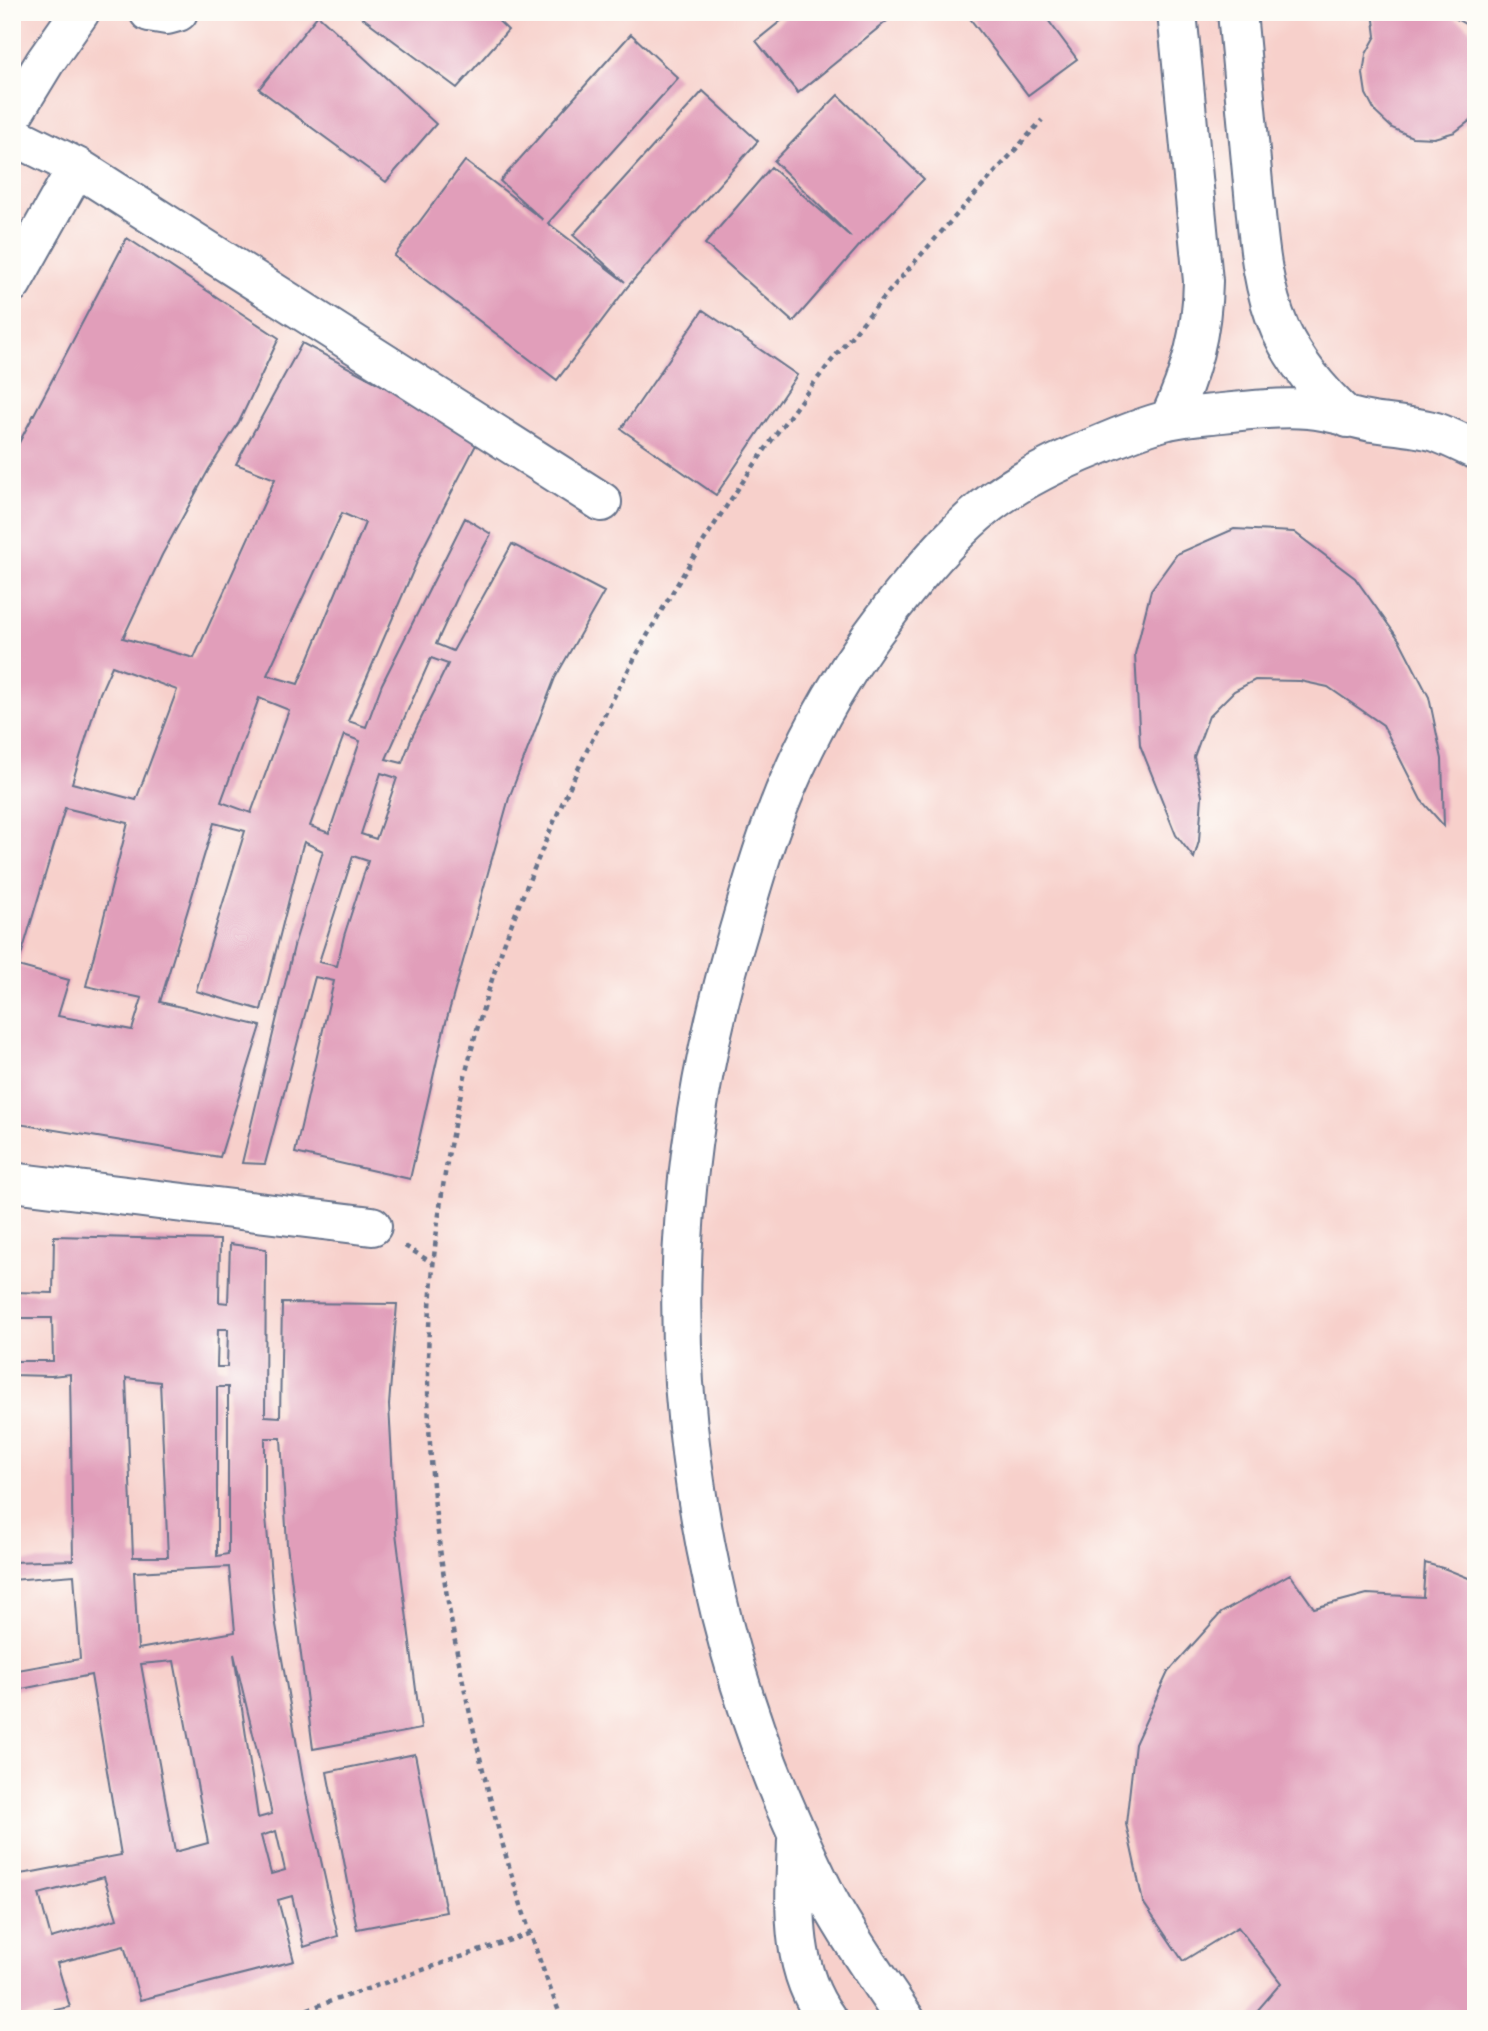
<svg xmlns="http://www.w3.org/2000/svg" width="1488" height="2031" viewBox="0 0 1488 2031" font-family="'Patrick Hand',sans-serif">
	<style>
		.built { fill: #f7d0cb }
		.building { fill: #e19eba; fill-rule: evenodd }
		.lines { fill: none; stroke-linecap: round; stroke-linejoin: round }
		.minor-casing { stroke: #67738b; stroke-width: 42 }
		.path { stroke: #67738b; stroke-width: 4.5; stroke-dasharray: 5 5; stroke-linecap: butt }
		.minor { stroke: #fff; stroke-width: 38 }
	</style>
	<rect width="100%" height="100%" fill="#fdfcf7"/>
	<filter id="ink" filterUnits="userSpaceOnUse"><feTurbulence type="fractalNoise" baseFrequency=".0143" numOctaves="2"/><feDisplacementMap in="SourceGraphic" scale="14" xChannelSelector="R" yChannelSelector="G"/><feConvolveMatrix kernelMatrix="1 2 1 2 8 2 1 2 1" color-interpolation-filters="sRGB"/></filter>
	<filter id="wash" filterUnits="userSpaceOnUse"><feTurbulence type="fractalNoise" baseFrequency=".00686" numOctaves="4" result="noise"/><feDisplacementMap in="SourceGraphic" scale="28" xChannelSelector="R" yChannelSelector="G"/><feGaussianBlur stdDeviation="1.57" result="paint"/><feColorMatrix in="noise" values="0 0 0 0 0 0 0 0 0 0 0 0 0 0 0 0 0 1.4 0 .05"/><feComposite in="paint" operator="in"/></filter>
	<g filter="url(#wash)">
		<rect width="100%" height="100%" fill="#f5f0de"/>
		<path class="built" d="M12,12h1464v2007h-1464z"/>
		<g id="blocks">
			<path class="building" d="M355,12h134l19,18 -51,58z
				M792,12h106l-100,81 -42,-52z
				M965,12h77l35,47 -49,36z
				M1373,12h71l21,12 11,12v78l-4,5 -17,13 -21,6 -22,-1 -20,-9 -16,-15 -10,-19 -3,-20 3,-20 10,-18z
				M318,15l118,109 -50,58 -127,-93z
				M631,34l47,44 -130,145 77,59 -52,-47 130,-144 55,50 -129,144 -72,95 -163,-124 71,-95 78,59 -43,-39z
				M838,95l86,84 -64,66 -67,77 -88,-78 66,-77 80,70 -77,-76z
				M127,238l152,100 -40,84 -30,47 -47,86 -39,83 71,20 81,-179 -39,-15 66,-121 178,94 -57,111 -75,173 18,6 16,-43 83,-166 26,16 -27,49 -28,61 17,7 59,-107 92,48 -49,86 -46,120 -65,231 -34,150 -115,-26 39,-172 -19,-4 -50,187 -23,-1 53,-221 28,-91 -19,-9 -2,6 -41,162 -65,-19 49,-160 -31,-8 -54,179 101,24 -41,131 -208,-34v-667zM342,513l23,10 -67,161 -31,-9zM431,658l17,6 -36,73 -10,26 -16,-4zM112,666l65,24 -41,110 -64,-17 28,-90zM259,698l30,12 -38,103 -30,-11zM344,735l16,6 -31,92 -19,-7zM381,773l16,5 -21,61 -15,-5zM65,808l63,15 -42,163 56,12 -10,32 -74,-14 11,-36 -51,-14zM353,856l15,5 -24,75 -7,30 -18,-4z
				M703,310l94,65 -81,120 -95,-66z
				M1234,529l60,3 61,46 45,63 29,56 13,62 2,67 -23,-26 -38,-75 -55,-38 -28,-6 -45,-1 -21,11 -25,25 -15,41 8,39 -3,45 -5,17 -18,-23 -36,-90 -5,-91 16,-64 26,-36z
				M54,1236l166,4 -1,62 9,1 2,-59 36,5 -1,167 15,1 2,-114 115,1 -8,101 7,128 25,196 -108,20 -26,-204 -6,-107h-16v68l10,113 28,161 35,156 -34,11 -12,-51 -14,4 16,61 -154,39 -16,-54 -67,17 13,44 -58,12v-144l21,-3 88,-17 -30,-180 -79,16v-20l68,-12 -6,-84 -62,5v-18l61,-2 -3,-186 -19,2 -39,-1v-14h41l-1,-43h-40v-26l41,1zM218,1329h10l-1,38h-10zM126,1378l34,4 8,175h-35zM217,1387h11v167l-11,2zM229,1567l6,65 -97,17 -4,-77zM234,1654l38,160 -14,4zM174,1661l34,182 -33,9 -34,-188zM276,1831l9,39 -14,4 -10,-38zM104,1877l13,42 -66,19 -12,-44z
				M1425,1563l21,6 30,12v438h-46l-2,-6 -28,1 -1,5h-149l31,-36 -43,-56 -55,34 -40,-59 -17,-78 9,-80 33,-72 53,-59 69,-39 24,34 53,-14 56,3z
				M415,1754l31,158 -89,17 -30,-157z"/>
		</g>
	</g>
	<g filter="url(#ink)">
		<use href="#blocks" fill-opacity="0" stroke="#67738b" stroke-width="2"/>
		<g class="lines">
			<defs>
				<path id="minor" d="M149,12l18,3 11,-3
					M1237,12c5,57 11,114 16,171 5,49 7,101 27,146 16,35 40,63 68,89
					M12,116l33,-54 35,-50
					M12,135l65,32 525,335
					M12,283l65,-116
					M1169,420c22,-47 33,-87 34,-139l-26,-269
					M12,1182l360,44
					M797,1840c-2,62 -9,126 30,179
					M905,2019c-25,-36 -49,-71 -71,-109 -19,-34 -35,-71 -51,-108 -56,-133 -88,-275 -99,-419 -11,-155 12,-312 57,-460 9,-31 18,-63 29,-93 32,-91 83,-178 146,-252 21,-25 42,-49 68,-70 33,-27 73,-46 113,-62 23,-10 47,-20 71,-26 18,-4 36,-5 54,-7 29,-3 58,-6 87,-4 21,2 42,9 63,13 21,3 44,4 64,10 14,5 27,12 40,18"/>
			</defs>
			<use href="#minor" class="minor-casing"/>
			<path class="path" d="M405,1246l29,18
				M279,2019l252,-86
				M562,2019c-38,-95 -67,-193 -89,-292 -26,-113 -44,-226 -45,-343 -1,-143 25,-288 70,-423 16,-47 36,-92 55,-137 65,-148 147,-288 243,-417 75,-101 162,-193 246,-287"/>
			<use href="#minor" class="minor"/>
		</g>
	</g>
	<rect width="1488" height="2031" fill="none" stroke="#fdfcf7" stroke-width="42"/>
</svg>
